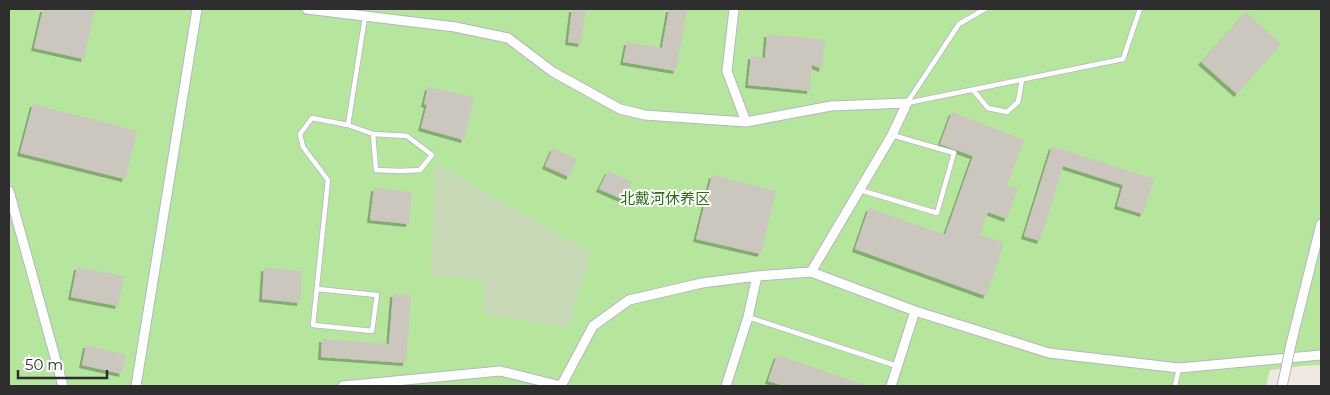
<svg xmlns="http://www.w3.org/2000/svg" width="1330" height="395" viewBox="0 0 1330 395" font-family="Montserrat,'Noto Sans SC',sans-serif">
	<style>
		.green { fill: #b6e59e }
		.cemetery { fill: #c8d9b8 }
		.building { fill: #cbc7bf; filter: url(#shadow) }
		.lines { fill: none; stroke-linecap: round; stroke-linejoin: round }
		.lane-casing { stroke: #b4b7c1; stroke-width: 6 }
		.street-casing { stroke: #b4b7c1; stroke-width: 11 }
		.lane { stroke: #fff; stroke-width: 4.5 }
		.street { stroke: #fff; stroke-width: 9 }
		.street-bridge-casing { stroke: #b4b7c1; stroke-width: 11; stroke-linecap: butt }
		.street-bridge { stroke: #fff; stroke-width: 9 }
		.labels { text-anchor: middle; dominant-baseline: central; stroke-width: 4; stroke-linejoin: round; paint-order: stroke }
		.park-label { font-size: 15px; fill: #2c6e1b; stroke: #fff }
	</style>
	<defs>
		<filter id="shadow"><feDropShadow dx="-3" dy="3" stdDeviation="0" flood-color="#0004"/></filter>
	</defs>
	<rect width="100%" height="100%" fill="#efe9e1"/>
	<path class="green" d="M9,9h1312v356l-20,1 -31,4 -4,16h-1257z"/>
	<path class="cemetery" d="M435,163l156,90 -23,75 -84,-14 -1,-35 -52,-2z"/>
	<path class="building" d="M43,9h52l-11,50 -50,-11z
		M572,9h14l-5,35 -13,-2z
		M669,9h18l-11,62 -53,-9 4,-20 35,6z
		M1246,12l35,32 -44,50 -36,-32z
		M767,34l58,6 -3,29 -10,-4 -2,26 -62,-6 3,-29 14,2z
		M428,87l46,10 -10,43 -43,-12 6,-23 -3,-1z
		M33,104l104,27 -12,48 -105,-26z
		M952,112l72,28 -17,46 11,3 -11,30 -19,-7 -8,23 24,8 -18,53 -131,-47 14,-41 76,27 28,-79 -33,-12z
		M1052,146l102,33 -11,35 -26,-8 6,-21 -60,-19 -23,75 -16,-5z
		M553,148l24,11 -8,18 -24,-11z
		M608,171l24,11 -8,18 -25,-11z
		M712,175l64,16 -15,63 -65,-15z
		M374,188l38,4 -3,32 -39,-4z
		M77,267l47,9 -6,30 -47,-9z
		M264,268l38,3 -2,32 -38,-4z
		M393,294l18,1 -5,68 -85,-6 1,-18 67,5z
		M86,345l40,10 -4,19 -40,-9z
		M777,355l88,30v1h-80l-17,-5z"/>
	<g class="lines">
		<defs>
			<path id="lane" d="M973,90l15,18 19,4 11,-10 4,-22
				M907,103l216,-44 17,-50
				M907,103l52,-79 26,-15
				M348,125l17,-108
				M860,190l77,23 17,-60 -62,-18
				M317,289l60,6 -5,36 -59,-6 15,-145 -25,-33 -3,-13 12,-16 36,7 25,9 3,36 24,1 20,-1 12,-15 -25,-19 -34,-2
				M748,317l149,49
				M1175,386l4,-18"/>
			<path id="street" d="M307,9l148,18 53,11 45,34 67,37 25,6 101,7 85,-16 76,-3 -15,32 -81,137
				M734,9l-7,62 19,51
				M9,191l54,195
				M1291,344l30,-120
				M136,386l61,-377
				M343,386l157,-15 61,15
				M561,386l32,-60 36,-26 73,-17 55,-7 54,-4 104,39 134,42 130,15 142,-13
				M726,386l22,-69 9,-41
				M891,386l24,-75
				M1282,386l3,-13"/>
		</defs>
		<use href="#lane" class="lane-casing"/>
		<use href="#street" class="street-casing"/>
		<use href="#lane" class="lane"/>
		<use href="#street" class="street"/>
		<defs>
			<path id="street-bridge" d="M1285,373l6,-29"/>
		</defs>
		<use href="#street-bridge" class="street-bridge-casing"/>
		<use href="#street-bridge" class="street-bridge"/>
	</g>
	<g class="labels">
		<g class="park-label">
			<text x="665" y="198">北戴河休养区</text>
		</g>
	</g>
	<rect width="1330" height="395" fill="none" stroke="#2e2e2e" stroke-width="20"/>
	<path d="M18 370v8h89v-8" fill="none" stroke="#2e2e2e" stroke-width="2.5"/>
	<text x="25" y="370" font-size="15" fill="#2e2e2e" stroke="#ffffff" stroke-width="4" paint-order="stroke">50 m</text>
</svg>
